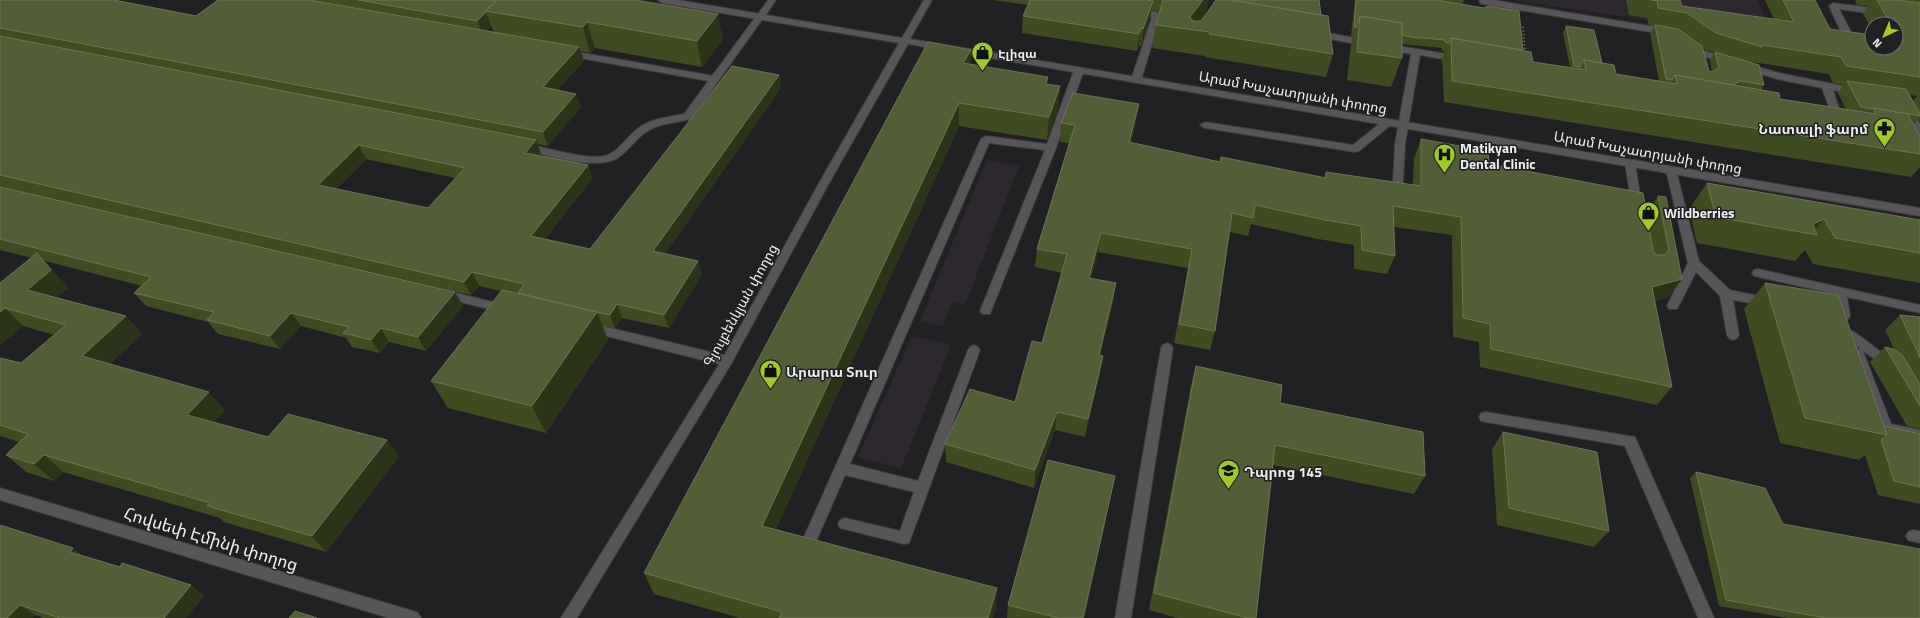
<svg xmlns="http://www.w3.org/2000/svg" width="1920" height="618" viewBox="0 0 1920 618" font-family="'Titillium Web','Noto Sans Armenian',sans-serif">
	<style>
		.built { fill: #2d282e }
		.lines { fill: none; stroke-linecap: round; stroke-linejoin: round }
		.service-casing { stroke: #3d3c3d; stroke-width: 2 }
		.minor-casing { stroke: #3d3c3d; stroke-width: 2 }
		.tertiary-casing { stroke: #3d3c3d; stroke-width: 2 }
		.path { stroke: #7b7a7b; stroke-width: 2; stroke-dasharray: 1 2.5; stroke-linecap: butt }
		.service { fill: #575557; fill-rule: evenodd }
		.minor { fill: #575557; fill-rule: evenodd }
		.tertiary { fill: #575557; fill-rule: evenodd }
		.wall { fill: #3f4c21; fill-rule: evenodd }
		.shaded-wall { fill: #2b3318 }
		.building { fill: #525e38; stroke: #6b7454; fill-rule: evenodd }
		.labels { text-anchor: middle; dominant-baseline: central; stroke-width: 3; stroke-linejoin: round; paint-order: stroke }
		.far-poi-label { font-size: 12px; font-weight: bold; fill: #efeeef; stroke: #212022; text-anchor: start }
		.street-label { font-size: 14px; fill: #efeeef; stroke: #212022 }
		.poi-label { font-size: 14px; font-weight: bold; fill: #efeeef; stroke: #212022; text-anchor: start }
		.near-street-label { font-size: 17px; fill: #efeeef; stroke: #212022 }
	</style>
	<rect width="100%" height="100%" fill="#212022"/>
	<path class="built" d="M1511,0h247l15,37 -79,-10z
		M987,160l32,6 -54,139 -13,-3 -9,24 -23,-5z
		M912,336l39,9 -50,123 -43,-11z"/>
	<g class="lines">
		<defs>
			<path id="service" d="M768,0h8l-13,19h-6l-1,-2z
				M1479,0h14l175,29 5,3 -5,3 -185,-31 -3,-1z
				M1833,3l48,6 4,3 -4,3 -42,-6 12,23 -5,3 -5,-3 -12,-26z
				M1135,9l22,3 4,3 -20,65 -5,3 -5,-3 21,-63 -20,-3v-4z
				M1316,31l51,9 5,3 -5,3 -54,-10v-4z
				M1692,42l13,9 25,8 2,2 -5,3 -28,-9 -12,-10z
				M1387,44l72,12 5,3 -5,3 -39,-7 -15,89 -2,39 -5,4 -5,-4 2,-39 16,-90 -27,-5 -2,-2z
				M566,50l148,26 5,3 -5,3 -151,-27 -2,-2 2,-2z
				M1745,63l34,10 79,16 5,3 -5,3 -25,-5 7,21 -5,3 -16,-3 -1,-2 1,-2h10l-7,-19 -45,-9 -35,-11 -2,-2z
				M1079,67l5,3 -28,78 -66,166h-8l-2,-3 65,-161 -56,-7 -139,321 68,17 50,-131 2,-3 4,-2 4,2 2,3 -71,193 -5,1 -64,-16 -2,-4 2,-4 5,-2 55,13 14,-39 -69,-17 -33,76 -5,1 -5,-1 -2,-5 181,-407 5,-3 61,8 27,-74z
				M1907,106l4,1 9,17v12l-4,-1 -14,-26z
				M1388,119l5,3 -1,2 -33,27 -4,1 -150,-24 -5,-3 5,-3 148,23 31,-25z
				M1630,160l5,3 7,44 -5,4 -5,-4 -7,-44z
				M1671,167l5,3 23,91 31,29 38,8 4,1 2,3 -2,3 -4,1 -35,-6 6,35 -2,3 -4,2 -4,-2 -2,-3 -7,-39 -24,-24 -19,37h-8l-2,-3 21,-43 -22,-93z
				M1758,269l162,36v8l-73,-16 3,19 -2,3h-8l-2,-3 -3,-22 -81,-18 -2,-3 2,-3z
				M1852,331l4,2 37,28 2,3 -2,3 -4,2 -26,-18 28,73 29,6v10l-39,-8 -29,-79 2,-3 6,-1 -14,-13 2,-3z
				M1167,343l4,2 2,3 -42,270h-16l46,-270 2,-3z
				M1486,412l149,25 79,181h-16l-73,-172 -139,-24 -5,-1 -2,-4 2,-4z
				M1913,530l7,1v12l-12,-3 -2,-4 2,-4z"/>
			<path id="minor" d="M760,14l4,3 -73,102c-15,4 -32,4 -45,13 -12,8 -19,22 -32,28 -24,9 -71,-5 -95,-12l-1,-2 5,-3c21,4 61,17 81,13 15,-3 24,-22 36,-29 13,-9 29,-10 44,-13l73,-99z
				M444,290l61,15 4,1 2,3 -2,3 -4,1 -65,-16 -2,-3 2,-3z
				M590,323l137,33 4,2 2,3 -2,3 -4,2 -141,-35 -2,-3 2,-3z"/>
			<path id="tertiary" d="M658,0h20l224,38 22,-38h8l-22,39 1010,169v8l-1012,-172 -80,141 -97,179 -154,254h-16l162,-260 95,-173 81,-142 -237,-40z
				M0,488l413,123 5,2 3,5h-32l-389,-118z"/>
		</defs>
		<use href="#service" class="service-casing"/>
		<use href="#minor" class="minor-casing"/>
		<use href="#tertiary" class="tertiary-casing"/>
		<path class="path" d="M1523,27l2,24"/>
		<use href="#service" class="service"/>
		<use href="#minor" class="minor"/>
		<use href="#tertiary" class="tertiary"/>
	</g>
	<path class="wall" d="M0,0l196,16 22,-16h417l88,39 -21,28 -107,-19 -5,5 -9,-2 3,10 -27,29 24,17 -33,39 -10,-2 3,10 -1,2 48,9 4,14 -47,60 45,10 189,-174 2,13 -116,166 33,7 4,14 -33,53 -47,-10 -7,11 -12,-3 5,14 -62,93 -98,-25 -17,-27 70,-90 -22,-5 -8,9 -471,-108 455,105 8,14 -37,45 -37,-9 -9,11 -28,-6 -6,-9 -45,-12 -21,23 -62,-15 -10,-12 -62,-16 -12,-13 8,-7 -97,-25 23,27 -12,10 70,18 16,18 -32,30 115,46 -12,12 55,15 119,3 12,17 -73,95 -102,-30 -4,-4 -157,-46 -9,9 -28,-9 -20,-17 13,-13 -19,-6v-78l21,5 33,-28 -31,-9 -23,19v-62l32,-25 -32,-8zM491,26l3,6 -8,-1zM366,159l89,19 -27,30 -92,-19z
		M993,0h216l-4,15h116l12,39 -7,23 -121,-20v-1l-53,-8 4,-23 3,-13 -2,-1 -6,-1 -1,8 -9,28h-2l-2,5 -115,-18 1,-17 5,-11z
		M1355,0h109l-2,5 61,45 10,12 37,5 -7,-34 3,-7 36,37 14,11 43,7 -9,-48 5,-7 -6,-1 -2,-7 -18,-3 -3,-15h54l2,6 92,13 -9,-19h50l15,29 66,19v-24h-24v6l-9,-16 5,-8 -11,-1 -2,-5h65v121l-1,-2 -5,6 6,12v30l-9,10 -467,-75 -2,-43 3,-8h-3v-3l-40,-4v14l-11,29 -44,-7 4,-36 2,-8h-2zM1702,47l4,3 9,2 -5,8 2,12 -3,-1zM1752,62l77,12 4,9 11,2 -6,8 8,16 -66,-10 -19,-9 3,-5 -12,-22zM1910,95l7,1 -4,5z
		M971,50v15l76,19 13,2 -2,23 -11,31 -88,-14 -183,403 220,79 -3,10h-253l-86,-24 -10,-21z
		M1136,122l-5,21 89,19 104,16 2,-6 87,13 1,-27 7,-19 68,25 158,49 11,-17 24,83 -14,18 -14,4 18,86 -15,18 -177,-38 -1,-25 -26,-5 -1,-102 -58,-8 1,29 -8,18 -33,-5v-24l-36,-6 -67,-15 -3,12 -18,-4 -15,99 -5,19 -36,-7 14,-75 -90,-16 -7,27 25,4 -3,19 -13,53v19l-15,63 -30,-7 -21,58 -88,-26 -1,-18 70,-42 27,-59 20,-70 -27,-6 2,-18 32,-106 -9,-1 1,-19z
		M1707,183l213,37v63l-107,-19 -8,-14 -10,11 -98,-18 -8,-34z
		M1765,283l119,143 36,8v70l-42,-9 -13,-40 -6,5 -79,-17 -36,-134z
		M1900,315l20,2v112l-13,-3 -37,-64 15,-15 10,4 -10,-21z
		M1196,366l84,37 145,73 -11,18 -141,-29 -17,153h-79l-28,-8 42,-225z
		M1503,432l106,99 -15,16 -97,-22 -5,-76z
		M1696,472l87,52 137,94h-133l-68,-12 -29,-128z
		M1110,500l-26,118h-77l1,-13z
		M73,548l8,7 39,12 71,18 13,11 -18,22h-143l-8,-3 -35,3z"/>
	<path class="shaded-wall" d="M1203,0h6l-4,15 -12,15 -3,-13z
		M1153,1l-3,17 -9,28 2,-17z
		M486,12l5,14 -8,8 -6,-13z
		M718,14l5,25 -21,28 -5,-26z
		M587,22l8,26 -5,5 -7,-26z
		M1141,28l-2,18 -2,5 2,-17z
		M579,47l5,14 -36,40 -5,-14z
		M971,50v23l-8,-10z
		M779,75l2,13 -124,177 -4,-14z
		M1741,81l-6,9 -1,-5z
		M1060,86l-2,23 -11,31 2,-23z
		M576,94l5,13 -33,39 -5,-14z
		M959,103v23l-191,421 -6,-21z
		M1139,104l-3,18 -10,39 3,-19z
		M536,140l5,14 -11,13 -5,-14z
		M359,145l7,14 -40,40 -8,-14z
		M588,165l4,14 -55,71 -6,-14z
		M1824,219l-12,15 1,-10z
		M1101,233l-3,19 -11,45 2,-19z
		M37,253l17,18 14,17 -24,20 -17,-18z
		M698,261l4,14 -33,53 -5,-13z
		M472,272l7,14 -8,9 -7,-13z
		M1682,279l-14,18 -30,9 14,-19z
		M1116,283l-3,19 -17,71 3,-18z
		M455,292l8,14 -37,45 -8,-14z
		M617,304l5,14 -7,11 -5,-14z
		M5,308l18,18 -23,19v-33z
		M597,312l11,28 -62,93 -14,-27z
		M291,313l10,13 -21,23 -10,-13z
		M126,316l16,18 -43,40 -17,-18z
		M381,328l8,14 -9,11 -9,-13z
		M1103,356l-3,18 -15,63 3,-18z
		M209,392l16,18 -22,23 -16,-18z
		M1057,412l-2,18 -21,58 1,-18z
		M387,440l12,17 -73,95 -14,-16z
		M44,455l19,17 -9,9 -20,-17z
		M1115,476l-31,142h-1z
		M73,548l14,12 -17,-8z
		M191,585l13,11 -18,22h-22z
		M997,588l-1,20 -3,10h-5z
		M20,605l15,10 -2,3h-26z"/>
	<path class="building" d="M0,0h114l82,16 22,-16h91l270,47 -36,40 33,7 -33,38 -543,-104z
		M358,0h139l-12,11 1,1 -9,9z
		M497,0h138l83,14 -21,27 -110,-19 -4,5 -98,-16z
		M1030,0h116l7,1 -10,28 -2,-1 -2,6 -116,-18z
		M1163,0h40l-13,17 3,4h8l15,-21h15l97,16 5,38 -124,-20 1,-2 -54,-7z
		M1231,0h88l2,15z
		M1356,0h80l48,8 4,-2 31,5 4,39 -72,-12 -2,5 -4,-1v-2l-34,-3 -9,-2v-12l-42,-7 -4,12 -2,-1z
		M1651,0h29l2,6 112,16 -11,-22h32l15,29 42,6v13h24v-10l4,1 -4,-7v-8h-5l-14,-24h20l23,3v74l-74,-11 -5,-9 -79,-12v2l-46,-14 -29,-20 -29,-5 -1,-7z
		M1360,16l42,7v35l-45,-6z
		M1655,25l23,4 24,17 7,25 4,1 6,-4 -4,-16 44,13 5,20 -23,-4 -7,4 -59,-10 -3,5 -6,-1z
		M1566,26l28,4 8,33 -18,-3 -4,7 -6,-1z
		M0,36l536,104 -11,13 63,12 -57,71 59,13 142,-183 47,9 -126,176 45,10 -34,54 -47,-11 -7,11 -92,-22 6,-9 -52,-12 -8,10 -464,-107zM359,145l106,23 -37,40 -110,-23z
		M1451,38l80,14 2,10 53,8 -2,-10 30,5 2,9 61,10 -2,-9 104,18 1,6 96,15 -3,-6 35,6 12,23v17l-468,-73z
		M928,42l43,8 -8,13 85,14 -2,7 14,2 -11,31 -90,-14 -197,423 235,62 -9,30h-209l3,-6 -138,-39z
		M1847,81l59,8 14,25v2l-47,-8 -1,1 -11,-2z
		M1073,93l66,11 -10,38 91,20 1,-5 105,21v-6l95,14v-47l67,12 1,13 154,29 10,58 4,4h8l4,-5 -11,-54 8,1 16,82 -30,8 20,100 -181,-38 -1,-25 -27,-6 -2,-101 -68,-11 2,50 -33,-6 -1,-24 -36,-6 -70,-15 -2,13 -21,-5 -17,118 -36,-7 13,-75 -91,-16 -12,45 27,5 -17,72 4,1 -15,63 -31,-7 -22,58 -90,-26 25,-55 45,13 17,-61 10,2 25,-89 -30,-5 38,-124 -14,-2z
		M1707,183l213,37v33l-85,-15 -11,-19 -11,5 4,11 -101,-18z
		M0,187l455,105 -37,45 -37,-9 -10,12 -28,-7 6,-6 -58,-14 -21,23 -63,-16 7,-8 -80,-19 17,-16 -151,-38z
		M37,253l14,17 -24,20 99,26 -44,40 127,36 -22,23 81,22 20,-23 99,26 -75,96 -105,-30 3,-3 -166,-48 -10,9 -28,-9 22,-21 -28,-9v-67l21,5 45,-38 -61,-17 -5,4v-29z
		M1765,283l73,12 49,140 -82,-17z
		M502,290l95,22 -65,94 -101,-25z
		M1900,315l20,2v41l-2,-3h1z
		M1885,347l8,2 10,7 17,29v21z
		M1196,366l86,19 -2,18 143,29 2,44 -150,-31 -19,173h-8l-94,-25z
		M1884,426l36,8v53l-26,-6 -13,-41 6,-5z
		M1503,432l94,20 12,79 -100,-23z
		M1048,460l67,16 -32,142h-25l-50,-13z
		M1696,472l69,16 18,36 137,25v69h-94l-100,-18z
		M0,525l73,23 -3,4 50,15 2,-4 69,22 -27,33h-104l-40,-13 -13,13h-7z
		M295,611l22,7h-28z"/>
	<defs>
		<symbol id="shop-pin" viewBox="-11 -11 22 30"><path d="M0 17L-7.5 6A9.5 9.5 0 1 1 7.5 6Z" fill="#9fca2d" stroke="#212022"/><path d="M-5-2.5h2.3a2.7 3.5 0 0 1 5.4 0H5L5.5 6h-11ZM-1.5-2.5h3a1.5 2.3 0 0 0-3 0Z" fill="#111"/></symbol>
		<symbol id="pharmacy-pin" viewBox="-11 -11 22 30"><path d="M0 17L-7.5 6A9.5 9.5 0 1 1 7.5 6Z" fill="#9fca2d" stroke="#212022"/><path d="M-2-6h4v4h4v4h-4v4h-4v-4h-4v-4h4Z" fill="#111"/></symbol>
		<symbol id="hospital-pin" viewBox="-11 -11 22 30"><path d="M0 17L-7.5 6A9.5 9.5 0 1 1 7.5 6Z" fill="#9fca2d" stroke="#212022"/><path d="M-5-5h3v3.5h4V-5h3V5h-3V1.5h-4V5h-3Z" fill="#111"/></symbol>
		<symbol id="school-pin" viewBox="-11 -11 22 30"><path d="M0 17L-7.5 6A9.5 9.5 0 1 1 7.5 6Z" fill="#9fca2d" stroke="#212022"/><path d="M0-5L7-2L0 1L-7-2ZM-4 1L0 2.5L4 1V4Q0 6-4 4Z" fill="#111"/></symbol>
	</defs>
	<g fill-rule="evenodd">
		<use href="#shop-pin" x="970" y="40" width="25" height="34"/>
		<use href="#pharmacy-pin" x="1872" y="116" width="25" height="34"/>
		<use href="#hospital-pin" x="1432" y="142" width="25" height="34"/>
		<use href="#shop-pin" x="1636" y="200" width="25" height="34"/>
		<use href="#shop-pin" x="758" y="358" width="25" height="34"/>
		<use href="#school-pin" x="1216" y="458" width="25" height="34"/>
	</g>
	<g class="labels">
		<g class="far-poi-label">
			<text x="998" y="53">Էլիզա</text>
		</g>
		<g class="street-label">
			<text transform="translate(1293 92) rotate(10)">Արամ Խաչատրյանի փողոց</text>
			<text transform="translate(1648 152) rotate(10)">Արամ Խաչատրյանի փողոց</text>
			<text transform="translate(740 305) rotate(-61)">Գյուլբենկյան փողոց</text>
		</g>
		<g class="poi-label">
			<text x="1868" y="128" text-anchor="end">Նատալի ֆարմ</text>
			<text x="1460" y="147">Matikyan<tspan x="1460" dy="16">Dental Clinic</tspan></text>
			<text x="1664" y="212">Wildberries</text>
			<text x="786" y="371">Արարա Տուր</text>
			<text x="1244" y="471">Դպրոց 145</text>
		</g>
		<g class="near-street-label">
			<text transform="translate(211 539) rotate(17)">Հովսեփ Էմինի փողոց</text>
		</g>
	</g>
	<g transform="translate(1884 36) rotate(224)"><circle r="19" fill="#212022" stroke="#737274"/>
	<path d="M0-3L7 15L0 10L-7 15Z" fill="#9fca2d"/>
	<text y="-6" font-size="11" font-weight="bold" text-anchor="middle" fill="#efeeef">N</text>
	</g>
</svg>
